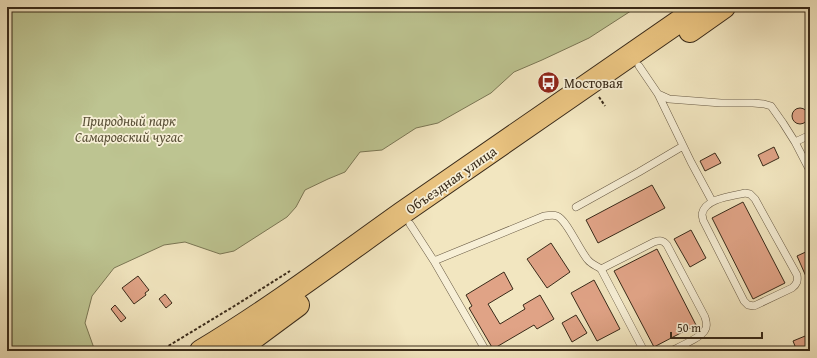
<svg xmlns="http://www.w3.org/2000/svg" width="817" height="358" viewBox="0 0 817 358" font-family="'Gentium Book Plus',serif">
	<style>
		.green { fill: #bdc491; stroke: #7b7755 }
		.building { fill: #e0a386; stroke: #392a19 }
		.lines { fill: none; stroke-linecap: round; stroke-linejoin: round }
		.lane-casing { stroke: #675943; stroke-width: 8 }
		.primary-casing { stroke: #392a19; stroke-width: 24 }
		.path { stroke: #392a19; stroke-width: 2; stroke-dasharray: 3 2; stroke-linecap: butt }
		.lane { stroke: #f7efd6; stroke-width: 7 }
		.primary { stroke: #e9c380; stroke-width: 22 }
		.labels { text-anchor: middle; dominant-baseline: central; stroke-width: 3.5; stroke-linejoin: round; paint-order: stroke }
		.poi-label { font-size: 14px; fill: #392a19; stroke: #f7efd6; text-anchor: start }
		.park-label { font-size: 14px; font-style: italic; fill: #5a5037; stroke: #f7efd6 }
		.street-label { font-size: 14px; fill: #392a19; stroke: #f7efd6 }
	</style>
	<rect width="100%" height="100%" fill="#f2e6c0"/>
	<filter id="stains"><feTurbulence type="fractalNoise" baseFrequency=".005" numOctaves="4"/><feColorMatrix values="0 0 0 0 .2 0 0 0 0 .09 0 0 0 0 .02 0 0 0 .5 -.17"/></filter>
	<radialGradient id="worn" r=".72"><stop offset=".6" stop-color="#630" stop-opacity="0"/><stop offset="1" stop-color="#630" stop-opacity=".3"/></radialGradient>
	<path class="green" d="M7,7h630l-48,31 -47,22 -28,12 -23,21 -53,30 -22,5 -34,22 -22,2 -15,20 -17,7 -23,11 -9,17 -9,10 -53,34 -14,3 -35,-12 -21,3 -50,23 -22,28 -7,27 10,28h-88z"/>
	<path class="building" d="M792 116a8 8 0 1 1 16 0a8 8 0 1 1-16 0Z
		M774,147l5,11 -16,8 -5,-11z
		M715,153l6,10 -16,8 -5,-10z
		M652,185l13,23 -67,35 -12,-23z
		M743,202l42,81 -32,16 -41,-81z
		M691,230l15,28 -16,9 -16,-28z
		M551,243l19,29 -23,16 -20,-29z
		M657,249l39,76 -42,22 -40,-76z
		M810,250v30l-2,1 -11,-25z
		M504,272l9,17 -25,15 12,20 25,-15 -2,-4 17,-10 14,24 -17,10 -3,-4 -41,24 -24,-41 3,-2 -6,-11z
		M138,276l11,14 -4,3 1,2 -12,9 -12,-16z
		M594,280l26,49 -23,12 -26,-48z
		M165,294l7,9 -6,5 -7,-9z
		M115,305l11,13 -5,4 -10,-13z
		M576,315l11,18 -15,9 -10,-19z
		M810,334v17h-13l-4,-10z"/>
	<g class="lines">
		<defs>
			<path id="lane" d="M639,66l19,28 33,68 21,39
				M658,94l11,5 52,4h32l11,1 7,2 12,17 12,19 15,29
				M795,142l15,-7
				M745,193l5,1 5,5 42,76c1,6 0,9 -5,13l-38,18 -6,-1 -4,-4 -41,-81c0,-2 -1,-4 -1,-6 3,-16 31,-18 43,-21z
				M576,207l63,-35 44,-26
				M410,224l24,37 52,90
				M434,261l110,-45c5,0 8,-2 13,0 10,4 22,34 31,44 3,4 9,6 13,9l43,82
				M601,269l53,-27c6,-2 9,-2 13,3l38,72c1,4 3,9 0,13 -3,7 -26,17 -34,21"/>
			<path id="primary" d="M690,31l34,-24
				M201,351c70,-42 135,-91 201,-138 99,-69 199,-137 298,-206
				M236,351l62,-46"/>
		</defs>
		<use href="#lane" class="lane-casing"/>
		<use href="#primary" class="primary-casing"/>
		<path class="path" d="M599,97l6,9
			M160,351l76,-46 54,-34"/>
		<use href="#lane" class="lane"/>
		<use href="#primary" class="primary"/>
	</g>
	<defs>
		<symbol id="bus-disc" viewBox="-11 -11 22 22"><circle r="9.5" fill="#8f2418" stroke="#f7efd6"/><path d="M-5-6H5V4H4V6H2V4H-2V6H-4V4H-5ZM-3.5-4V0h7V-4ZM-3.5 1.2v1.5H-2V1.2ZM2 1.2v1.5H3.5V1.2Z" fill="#fff"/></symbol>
	</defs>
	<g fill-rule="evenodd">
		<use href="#bus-disc" x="536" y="70" width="25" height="25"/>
	</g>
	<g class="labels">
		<g class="poi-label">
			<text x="564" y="83">Мостовая</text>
		</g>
		<g class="park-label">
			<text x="129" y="121">Природный парк<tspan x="129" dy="16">Самаровский чугас</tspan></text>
		</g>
		<g class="street-label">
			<text transform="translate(451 180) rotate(-35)">Объездная улица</text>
		</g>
	</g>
	<rect width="817" height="358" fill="none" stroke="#f2e6c0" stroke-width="24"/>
	<rect x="8" y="8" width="801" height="342" fill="none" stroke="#392a19" stroke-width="2"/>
	<rect x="12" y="12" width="793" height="334" fill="none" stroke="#392a19"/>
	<path d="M671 332v6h91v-6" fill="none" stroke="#392a19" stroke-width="2"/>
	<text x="677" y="332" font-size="12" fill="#392a19" stroke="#f7efd6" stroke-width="3" paint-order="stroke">50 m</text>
	<rect width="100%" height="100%" filter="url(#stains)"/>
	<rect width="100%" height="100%" fill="url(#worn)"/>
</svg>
